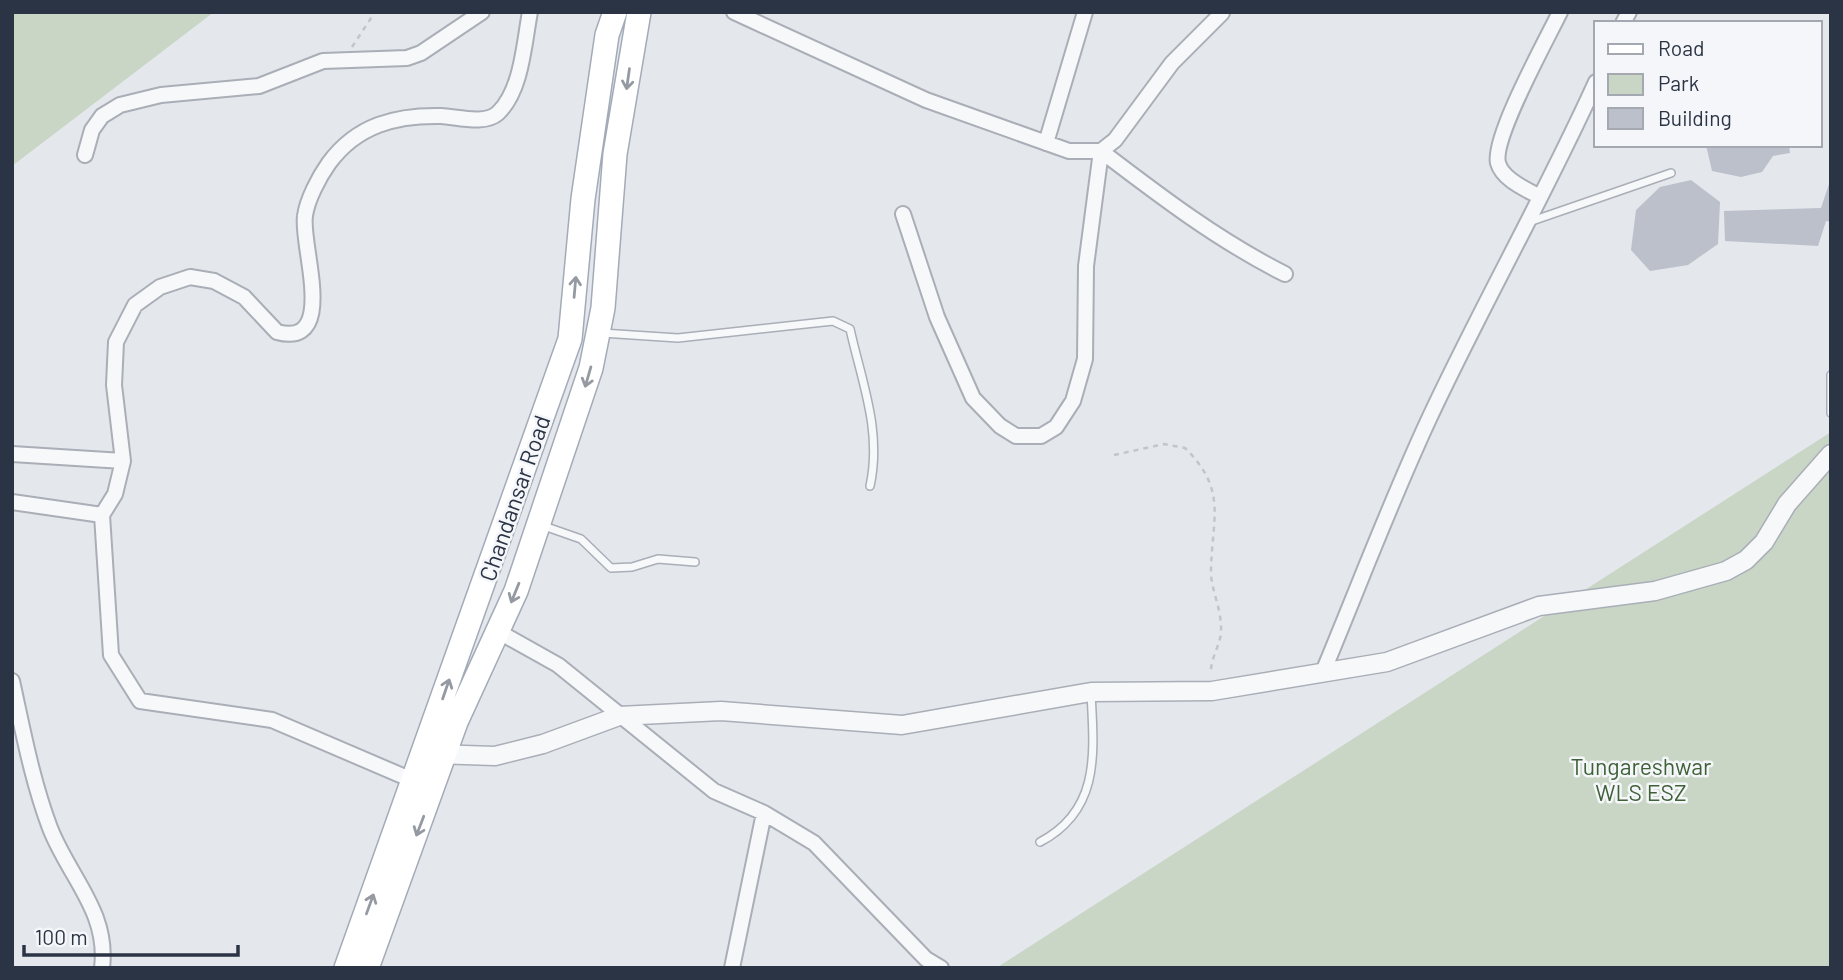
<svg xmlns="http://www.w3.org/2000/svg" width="1843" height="980" viewBox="0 0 1843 980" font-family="Barlow,sans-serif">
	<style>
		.park { fill: #c9d6c5 }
		.building { fill: #bbc0ca }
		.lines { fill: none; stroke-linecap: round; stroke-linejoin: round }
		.service-casing { stroke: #a9aeb7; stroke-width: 10 }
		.minor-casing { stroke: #a9aeb7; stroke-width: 18 }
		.tertiary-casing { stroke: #a9aeb7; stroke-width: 21 }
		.primary-casing { stroke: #a3abb8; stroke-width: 26 }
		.path { stroke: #c2c5cb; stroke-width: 2.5; stroke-dasharray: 5 5; stroke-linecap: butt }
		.service { stroke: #f7f8fa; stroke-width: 7 }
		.minor { stroke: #f7f8fa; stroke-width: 14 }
		.tertiary { stroke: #f7f8fa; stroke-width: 18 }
		.primary { stroke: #fff; stroke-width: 23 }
		.oneway { stroke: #959aa2 }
		.labels { text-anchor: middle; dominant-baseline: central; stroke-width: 5; stroke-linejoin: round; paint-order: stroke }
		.street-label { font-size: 23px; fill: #2b3445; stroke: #f4f6f9 }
		.park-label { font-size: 23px; fill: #3f6138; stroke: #f4f6f9 }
	</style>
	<rect width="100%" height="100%" fill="#e4e7ec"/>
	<path class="park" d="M12,12h202l-202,154z
		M1831,432v536h-835z"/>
	<path class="building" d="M1706,145h83l1,8 -17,3 -11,16 -21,5 -29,-6z
		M1691,180l29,22 -2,42 -30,21 -38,6 -19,-21 5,-40 24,-23z
		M1830,181l1,41 -5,-1 -8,25 -93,-5 -1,-30 97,-3z"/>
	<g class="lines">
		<defs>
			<path id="service" d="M1529,222l142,-49
				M602,333l76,5 155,-17 17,8c12,54 32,102 20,157
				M1831,375v38
				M541,525l40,14 30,29 21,-1 26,-8 37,3
				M1040,842c61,-32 54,-90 51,-149"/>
			<path id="minor" d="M734,12l192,88 143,51h32l14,-11 57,-77 50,-50
				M1623,23l6,-11
				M1046,143l39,-131
				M1101,151c59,45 118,90 184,123
				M85,155l7,-25 10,-14 18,-11 41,-10 98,-9 64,-25 84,-3 14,-5 61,-41
				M1540,197c-14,-8 -37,-17 -42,-34 -6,-25 49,-124 62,-151
				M903,214l34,103 36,81 27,28 16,10h25l15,-9 17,-26 12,-42 1,-93 15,-115
				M12,454l111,7
				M12,502l90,13 9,140 29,46 132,19 147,63
				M102,515l13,-21 8,-33 -9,-76 2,-43 19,-37 25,-18 30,-10 24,4 30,16 33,35c62,17 23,-88 28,-116 2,-16 14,-39 24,-53 28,-38 67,-48 112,-47 17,1 44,9 57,-3 24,-23 26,-70 32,-101
				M499,632l59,33 156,126 50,22 50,30 112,116 15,9
				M1323,672c35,-84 67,-169 105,-251 53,-114 116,-224 168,-339
				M12,681c11,50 20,99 38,147 19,49 59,84 52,140
				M732,968l32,-155"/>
			<path id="tertiary" d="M434,754l61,2 48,-12 76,-28 102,-5 181,14 189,-33 121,-1 175,-29 152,-56 116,-15 71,-20 20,-11 18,-18 23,-38 44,-50"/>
			<path id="primary" d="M346,968l224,-629 13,-140 24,-164 8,-23
				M367,968l89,-246 60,-131 75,-223 12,-60 12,-154 24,-142"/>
		</defs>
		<use href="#service" class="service-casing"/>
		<use href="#minor" class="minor-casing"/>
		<use href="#tertiary" class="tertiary-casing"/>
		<use href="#primary" class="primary-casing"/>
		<path class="path" d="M352,47l23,-35
			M1114,455l50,-11 21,4c44,43 26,72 26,126 1,19 11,35 10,58 -1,15 -11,26 -10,42"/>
		<use href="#service" class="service"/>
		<use href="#minor" class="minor"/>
		<use href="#tertiary" class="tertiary"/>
		<use href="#primary" class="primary"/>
	</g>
	<defs><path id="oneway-shaft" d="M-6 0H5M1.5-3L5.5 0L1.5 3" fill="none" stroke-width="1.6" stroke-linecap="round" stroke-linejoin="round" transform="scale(1.75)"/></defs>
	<g class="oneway">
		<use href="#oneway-shaft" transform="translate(628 79) rotate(98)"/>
		<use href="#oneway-shaft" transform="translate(575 287) rotate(-85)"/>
		<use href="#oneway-shaft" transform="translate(588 377) rotate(106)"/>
		<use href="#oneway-shaft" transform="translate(515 593) rotate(112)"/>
		<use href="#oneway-shaft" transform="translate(446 689) rotate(-71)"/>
		<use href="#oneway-shaft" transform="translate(420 826) rotate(111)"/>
		<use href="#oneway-shaft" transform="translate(370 904) rotate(-70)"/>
	</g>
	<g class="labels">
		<g class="street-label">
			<text transform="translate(514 498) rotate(-71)">Chandansar Road</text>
		</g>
		<g class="park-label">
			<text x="1641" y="766">Tungareshwar<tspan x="1641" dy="26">WLS ESZ</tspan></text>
		</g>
	</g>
	<rect width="1843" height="980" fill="none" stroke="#2b3445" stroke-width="28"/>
	<rect x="1594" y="21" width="228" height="126" fill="#f4f6f9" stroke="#a4a8b1" stroke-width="2"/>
	<rect x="1608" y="44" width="35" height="10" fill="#ffffff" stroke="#a4a8b1" stroke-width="2"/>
	<text x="1658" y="56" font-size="21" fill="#2b3445">Road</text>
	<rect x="1608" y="74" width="35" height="21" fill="#c9d6c5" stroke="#a4a8b1" stroke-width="2"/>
	<text x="1658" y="91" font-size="21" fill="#2b3445">Park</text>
	<rect x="1608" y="108" width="35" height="21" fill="#bbc0ca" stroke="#a4a8b1" stroke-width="2"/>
	<text x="1658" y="126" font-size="21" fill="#2b3445">Building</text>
	<path d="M24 945v10h214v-10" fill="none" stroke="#2b3445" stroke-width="3.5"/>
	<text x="35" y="945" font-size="21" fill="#2b3445" stroke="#f4f6f9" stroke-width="5" paint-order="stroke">100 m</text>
</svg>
